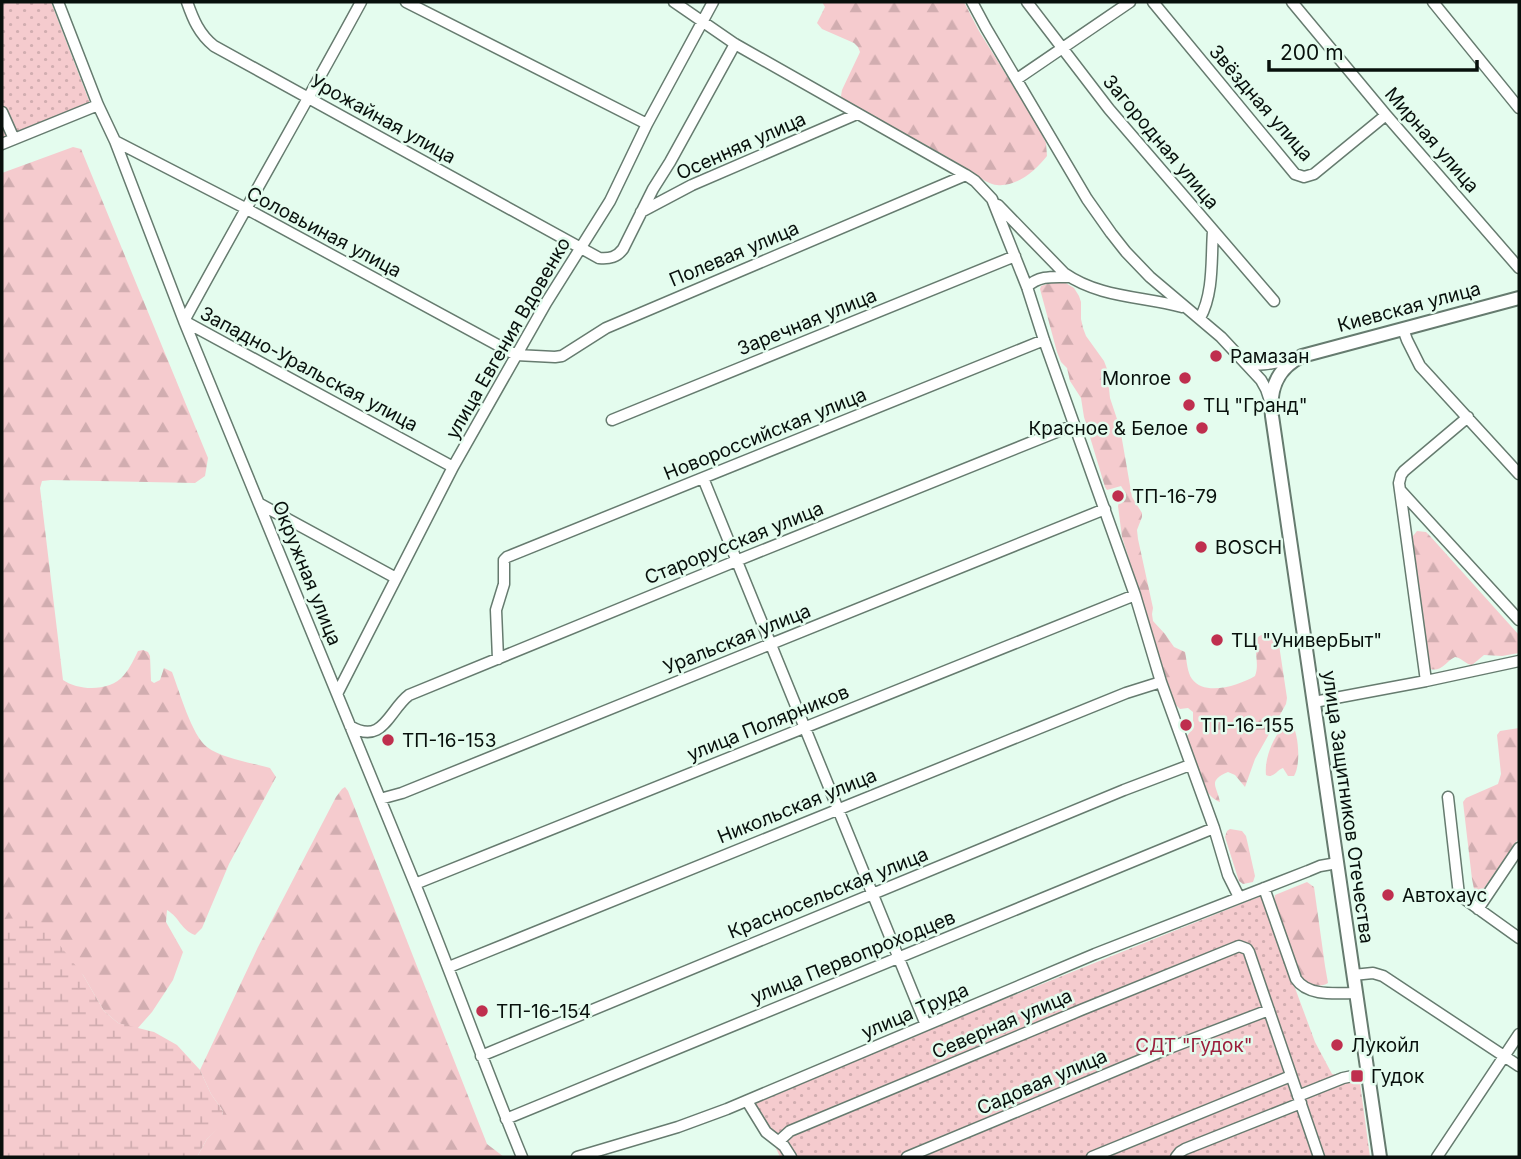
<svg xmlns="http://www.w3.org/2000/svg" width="1521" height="1159" viewBox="0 0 1521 1159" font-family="Inter,sans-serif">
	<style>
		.forest { fill: url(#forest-firs) }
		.wetland { fill: url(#wetland-marsh) }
		.garden { fill: url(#garden-dots) }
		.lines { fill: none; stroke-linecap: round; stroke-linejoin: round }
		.minor-casing { stroke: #667b6f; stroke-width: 13 }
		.major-casing { stroke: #667b6f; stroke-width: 16 }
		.minor { stroke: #fff; stroke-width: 10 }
		.major { stroke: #fff; stroke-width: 12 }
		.poi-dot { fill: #bf2f4e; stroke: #e4fcee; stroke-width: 2.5 }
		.labels { text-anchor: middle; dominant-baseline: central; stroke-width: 5; stroke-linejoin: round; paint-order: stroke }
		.street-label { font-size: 19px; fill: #08100c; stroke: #e4fcee }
		.poi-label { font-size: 19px; fill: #08100c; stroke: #e4fcee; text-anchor: start }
		.park-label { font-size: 19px; fill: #9b1f3c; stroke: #e4fcee }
	</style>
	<defs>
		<pattern id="forest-firs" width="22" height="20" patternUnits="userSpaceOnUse" patternTransform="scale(1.75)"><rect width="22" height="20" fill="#f5cbce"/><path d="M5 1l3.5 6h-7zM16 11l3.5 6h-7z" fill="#d1adb0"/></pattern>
		<pattern id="wetland-marsh" width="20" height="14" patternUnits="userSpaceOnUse" patternTransform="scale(1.75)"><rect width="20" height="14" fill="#f5cbce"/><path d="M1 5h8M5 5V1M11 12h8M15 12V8" fill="none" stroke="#d1adb0"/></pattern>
		<pattern id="garden-dots" width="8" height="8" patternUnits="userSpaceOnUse" patternTransform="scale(1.75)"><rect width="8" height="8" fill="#f5cbce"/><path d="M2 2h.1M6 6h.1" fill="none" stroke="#d1adb0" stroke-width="1.8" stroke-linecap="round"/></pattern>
	</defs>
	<rect width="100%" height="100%" fill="#e4fcee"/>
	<path class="forest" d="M822,2h142l15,29 57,92 10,20 1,13c-12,15 -30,31 -50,29 -12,-1 -32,-18 -43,-24 -36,-21 -74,-40 -111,-60l-2,-5 1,-6 18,-38 -2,-5 -4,-4 -32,-14 -5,-6 8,-16z
		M73,147l8,2 127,309 -3,18 -10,7 -144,-3 -9,1 -2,7 23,192c16,11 47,12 61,-5 6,-7 10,-16 14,-24l5,-1 5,2 2,4 1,25 3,2 6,-3 4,-12 8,4c7,18 20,64 35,75 14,11 45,16 63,21l6,9 -47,87 -27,64 -7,7c-14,-5 -15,-17 -28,-25l-1,12 17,30 -10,28 -21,32 -15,17 -19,-6 -14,-12 -21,-36 -81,-56v-746z
		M1064,282l10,6 5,8 2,6v17l2,9 3,8 18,25 3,8 3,29 10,30 12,69 10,16v4l-5,13 1,9 15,69 -1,6 1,7 12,13 9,13 11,5c2,9 2,20 7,27 13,18 48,6 63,-3 5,-13 -2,-25 2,-38 7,-6 13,-5 21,0l9,60 -1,6 -31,55 -10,28 -10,-12 -7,-3c-21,9 -11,14 -8,30 -19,-6 -26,-44 -33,-63v-3l6,-8v-16l-5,-4 -8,1 -6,-6 -52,-166 -4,-31 1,-4 7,-5v-3l-5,-8 -14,4 -2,-3 -21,-70 -3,-19 -11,-17 -3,-13 -6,-6 -4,-10 -17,-63 1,-3 9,-3z
		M1417,531l9,1 4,4 89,99v18l-17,3 -18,-1 -12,10c-7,-1 -10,-7 -17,-8 -10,5 -13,15 -25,12l-18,-128 1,-5z
		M1288,721l3,1c8,11 10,43 3,54h-6l-5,-8c-6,2 -10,11 -17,7 -2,-18 9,-42 22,-54z
		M1519,728v110l-37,53 -3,2 -5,-4 -2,-10 -9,-77 3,-4 32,-14 3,-10 -4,-39 3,-4z
		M345,787l3,4 139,353 17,13h-307l10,-18 13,-14 3,-14 -12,-17 -11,-24 58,-123 78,-150 6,-8z
		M1230,829l12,2 4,5 9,40 -2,6 -10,2 -4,-3 -2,-6 -12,-38 2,-6z
		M1307,882l7,5 11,79 3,17c-8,5 -20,2 -27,-4l-27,-77 1,-7z"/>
	<path class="wetland" d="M22,918l29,16 32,41 21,36 14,12 36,9 23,13 23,25 11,24 12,17 -2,14 -14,14 -10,18h-195v-238z"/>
	<path class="garden" d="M2,2h49l42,109 -91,37z
		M1261,896l54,146 17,32 21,3 7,6 10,74h-590l-25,-54 247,-103z"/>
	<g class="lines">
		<defs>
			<path id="minor" d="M58,2l40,103 17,36 69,180 231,563c37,91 70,183 107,273
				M187,2c6,17 12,32 27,44l385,212c11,1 18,-1 24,-9l30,-60 17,-27 65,-118
				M361,2c-58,107 -119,212 -177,319l269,146
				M406,2l241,122
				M674,2l61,42 231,131 9,6 17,18 35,88 17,53 91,255 26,87 53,146 14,47 11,22
				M972,2l14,26 101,171 24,34 15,19 24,25 71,60 40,43 5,9 4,12
				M1027,2l82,107 165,192
				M1153,2l142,172 9,3 10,-3 72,-59
				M1292,2l94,113 133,153
				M1433,2l86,106
				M1017,79l113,-77
				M2,112l12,27
				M115,141l130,67 271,147 39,2 7,-1 44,-28 360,-153
				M2,144l96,-39
				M998,205l66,68c36,25 77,23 118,34
				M641,212l51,-27 165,-71
				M1027,287c12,-12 27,-10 42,-10
				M1200,318c14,-25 11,-60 13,-87
				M1403,329l4,11 13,26 99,108
				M1245,361c16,8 34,0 50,-3
				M612,420l403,-164
				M703,478l223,547
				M1400,490l119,130
				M260,504l136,74
				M498,659l-2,-49 8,-26v-24l3,-3 537,-217
				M1426,681l-27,-198 2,-8 3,-4 64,-54
				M337,694l116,-227 93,-164 64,-102 37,-77 66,-122
				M1314,702l112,-21 93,-20
				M350,726c33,20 39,-16 59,-31l327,-134 338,-136
				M1448,797l11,98 60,43
				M380,799l22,-6 703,-284
				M415,884l720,-289
				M1264,888l32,91c12,18 41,14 60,14
				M1478,909l41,-61
				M449,967l677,-274 35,-11
				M1353,975l20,-2 10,3 136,90
				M481,1056l643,-266 66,-25
				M1298,1096l45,-18 24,-5
				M747,1101l19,31 18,14 7,11
				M506,1119l708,-291
				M779,1141l11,-10 291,-121 158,-64 8,3 2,3 70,205
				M577,1157l101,-30 49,-18 368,-155 213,-83 12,-5 17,-3
				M907,1157l265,-110 97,-37
				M1092,1157l199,-81
				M1176,1157l4,-5 5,-3 116,-46
				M1437,1157l82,-123"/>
			<path id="major" d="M1380,1157l-108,-741c-3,-27 5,-48 30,-60l217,-58"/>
		</defs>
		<use href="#minor" class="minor-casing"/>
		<use href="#major" class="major-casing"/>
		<use href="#minor" class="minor"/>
		<use href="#major" class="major"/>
	</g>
	<g class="poi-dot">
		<circle cx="1216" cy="356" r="7"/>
		<circle cx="1185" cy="378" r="7"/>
		<circle cx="1189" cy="405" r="7"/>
		<circle cx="1202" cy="428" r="7"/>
		<circle cx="1118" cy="496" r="7"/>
		<circle cx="1201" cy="547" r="7"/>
		<circle cx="1217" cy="640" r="7"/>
		<circle cx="1186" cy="725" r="7"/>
		<circle cx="388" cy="740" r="7"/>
		<circle cx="1388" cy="895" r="7"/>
		<circle cx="482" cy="1011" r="7"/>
		<circle cx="1337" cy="1045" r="7"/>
		<rect x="1350" y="1069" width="14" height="14" rx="3.5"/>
	</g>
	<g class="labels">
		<g class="street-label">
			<text transform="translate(1261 103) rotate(49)">Звёздная улица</text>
			<text transform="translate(383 119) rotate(29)">Урожайная улица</text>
			<text transform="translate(1432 140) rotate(49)">Мирная улица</text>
			<text transform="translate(1161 142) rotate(50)">Загородная улица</text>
			<text transform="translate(741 146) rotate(-24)">Осенняя улица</text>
			<text transform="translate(324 232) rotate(28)">Соловьиная улица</text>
			<text transform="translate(734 254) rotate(-23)">Полевая улица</text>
			<text transform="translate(1409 307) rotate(-15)">Киевская улица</text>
			<text transform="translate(807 322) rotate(-22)">Заречная улица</text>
			<text transform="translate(508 338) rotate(-60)">улица Евгения Вдовенко</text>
			<text transform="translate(309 369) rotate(28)">Западно-Уральская улица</text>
			<text transform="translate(765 434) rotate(-22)">Новороссийская улица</text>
			<text transform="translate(734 543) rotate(-22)">Старорусская улица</text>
			<text transform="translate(307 573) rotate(68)">Окружная улица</text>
			<text transform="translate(737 639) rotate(-22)">Уральская улица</text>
			<text transform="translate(768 723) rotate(-22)">улица Полярников</text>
			<text transform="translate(797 806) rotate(-22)">Никольская улица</text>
			<text transform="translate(1348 807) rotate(82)">улица Защитников Отечества</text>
			<text transform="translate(828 893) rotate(-22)">Красносельская улица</text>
			<text transform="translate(853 957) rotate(-22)">улица Первопроходцев</text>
			<text transform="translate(915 1011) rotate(-23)">улица Труда</text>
			<text transform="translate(1002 1024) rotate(-23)">Северная улица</text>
			<text transform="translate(1042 1082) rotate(-23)">Садовая улица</text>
		</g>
		<g class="poi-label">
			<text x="1230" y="356">Рамазан</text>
			<text x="1171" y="378" text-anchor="end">Monroe</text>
			<text x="1203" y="405">ТЦ "Гранд"</text>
			<text x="1188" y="428" text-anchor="end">Красное &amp; Белое</text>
			<text x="1132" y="496">ТП-16-79</text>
			<text x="1215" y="547">BOSCH</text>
			<text x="1231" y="640">ТЦ "УниверБыт"</text>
			<text x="1200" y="725">ТП-16-155</text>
			<text x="402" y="740">ТП-16-153</text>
			<text x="1402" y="895">Автохаус</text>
			<text x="496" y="1011">ТП-16-154</text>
			<text x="1351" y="1045">Лукойл</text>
			<text x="1371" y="1076">Гудок</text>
		</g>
		<g class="park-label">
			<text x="1194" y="1045">СДТ "Гудок"</text>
		</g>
	</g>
	<rect width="1521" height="1159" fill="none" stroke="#08100c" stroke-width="7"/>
	<path d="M1269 60v10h208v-10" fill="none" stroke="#08100c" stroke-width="3.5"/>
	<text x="1280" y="60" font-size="21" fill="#08100c" stroke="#e4fcee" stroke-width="5" paint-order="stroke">200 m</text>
</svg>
